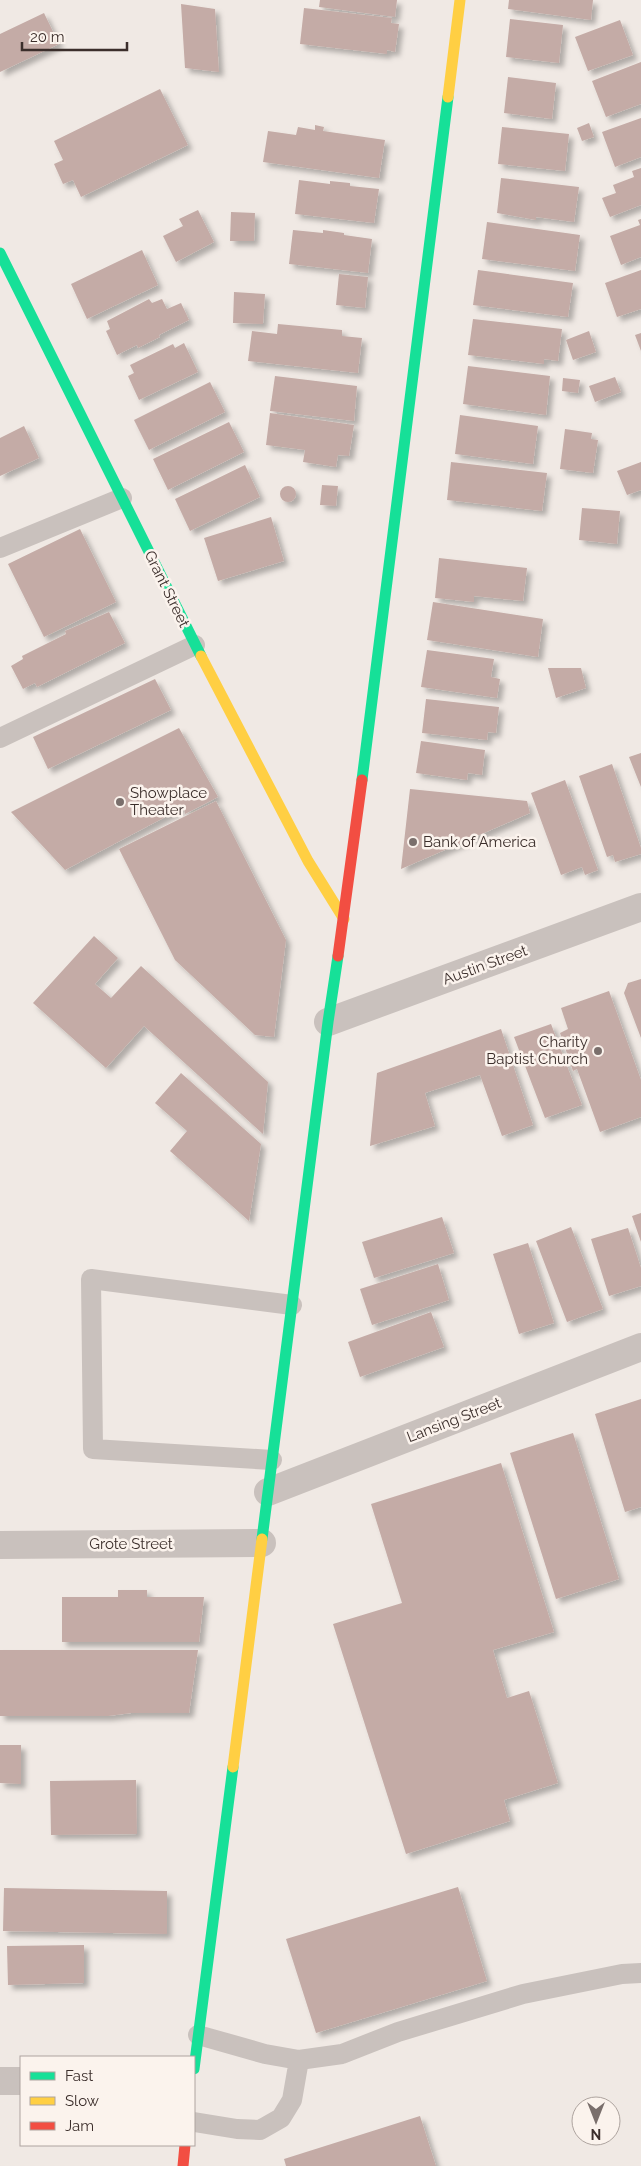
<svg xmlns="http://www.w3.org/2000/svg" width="641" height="2166" viewBox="0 0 641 2166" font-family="Raleway,sans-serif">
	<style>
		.building { fill: #c4aba6; filter: url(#shadow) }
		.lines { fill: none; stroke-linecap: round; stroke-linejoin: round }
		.lane { stroke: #c9c1bd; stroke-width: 20 }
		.street { stroke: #c9c1bd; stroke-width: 28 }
		.fast { stroke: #16e098; stroke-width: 11 }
		.slow { stroke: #ffcf43; stroke-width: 11 }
		.jam { stroke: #f24e42; stroke-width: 11 }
		.poi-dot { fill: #7a6f6c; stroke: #fbf3ed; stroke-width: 2 }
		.labels { text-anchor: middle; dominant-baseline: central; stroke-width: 5; stroke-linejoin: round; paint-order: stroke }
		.street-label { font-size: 15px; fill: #3b2e2b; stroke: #fbf3ed }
		.poi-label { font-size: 15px; fill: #3b2e2b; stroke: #fbf3ed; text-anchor: start }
	</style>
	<defs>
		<filter id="shadow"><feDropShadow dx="4.5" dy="4.5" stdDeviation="2.5" flood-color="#0004"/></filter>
	</defs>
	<rect width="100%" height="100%" fill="#f0e9e4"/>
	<path class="building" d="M320,0h77l-2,17 -76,-10z
		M509,0h84l-2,20 -83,-11z
		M181,4l34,5 4,63 -34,-4z
		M304,8l88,10 -1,5 8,1 -4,28 -8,-2v4l-87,-10z
		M44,13l15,31 -59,28v-38z
		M510,19l53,6 -4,38 -53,-6z
		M620,20l13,35 -45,16 -13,-34z
		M641,62v42l-35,13 -14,-36z
		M508,77l48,6 -4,36 -48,-6z
		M160,89l28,56 -107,52 -8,-17 -10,4 -9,-20 9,-4 -9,-19z
		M641,118v39l-26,10 -13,-35z
		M589,123l5,14 -12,4 -5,-13z
		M315,125l9,2 -1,4 62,9 -6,38 -116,-16 5,-31 28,4 2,-8 17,3z
		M502,127l67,7 -4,37 -67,-7z
		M641,168v37l-31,12 -8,-19 14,-5 -3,-8 21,-8 -2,-6z
		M501,178l78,9 -5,35 -38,-5v3l-39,-7z
		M299,180l31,4v-3l20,2v3l29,3 -5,34 -79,-9z
		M198,210l16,32 -38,20 -13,-26 20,-10 -4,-7z
		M231,212l24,1 -1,28h-24z
		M641,219v38l-20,8 -11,-29 30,-11 -2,-5z
		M487,222l93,13 -5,36 -93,-12z
		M293,230l30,3v-3l21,3v2l28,4 -4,34 -79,-9z
		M142,250l16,35 -71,34 -16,-35z
		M478,270l95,13 -5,34 -95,-12z
		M641,270v39l-24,8 -12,-34z
		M339,274l29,3 -3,31 -29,-3z
		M234,292l31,2 -2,30 -30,-1z
		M149,299l3,4 10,-4 5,10 14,-6 8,17 -30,15 1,2 -22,11 -1,-3 -20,10 -11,-24 4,-2 -3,-8z
		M473,319l89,10 -4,32 -14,-2v5l-76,-9z
		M278,324l64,6v6l20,2 -4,35 -110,-12 4,-30 25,3z
		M589,331l7,21 -23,8 -7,-20z
		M641,333v18l-6,-16z
		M184,343l14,29 -59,28 -11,-24 6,-3 -4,-8 43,-21 2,4z
		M468,366l82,10 -4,39 -83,-11z
		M275,376l82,10 -3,35 -84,-10z
		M615,377l6,15 -26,10 -6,-16z
		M563,378l17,2 -2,13 -16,-2z
		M210,382l15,30 -76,38 -15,-30z
		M270,413l84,12 -5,31 -11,-1 -2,12 -33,-5 2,-12 -39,-5z
		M460,415l78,11 -5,38 -78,-10z
		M229,422l15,30 -76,38 -15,-31z
		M24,426l15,32 -39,18v-38z
		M565,429l27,4 -1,6 7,1 -5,33 -33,-4z
		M451,462l96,11 -5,38 -95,-11z
		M641,462v28l-14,5 -10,-24z
		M245,465l15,32 -70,34 -15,-32z
		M322,485l16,1 -2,20 -16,-1z
		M280 494a8 8 0 1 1 16 0a8 8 0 1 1-16 0Z
		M582,508l38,3 -3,33 -38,-4z
		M271,517l13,44 -66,20 -14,-43z
		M80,529l36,73 -72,35 -36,-73z
		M439,558l88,10 -4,33 -49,-5v6l-39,-4z
		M433,602l110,17 -5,38 -111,-17z
		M109,612l16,31 -88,44 -2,-4 -12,6 -12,-23 12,-7 -1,-3 44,-22 -1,-3z
		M427,650l67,9 -3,18 9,2 -3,19 -76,-11z
		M548,668h33l5,20 -30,10z
		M155,679l16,31 -123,59 -15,-32z
		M426,699l73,8 -3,26 -8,-1 -1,8 -65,-7z
		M179,728l39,69 -33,17 -1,-7 -119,63 -54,-58z
		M421,741l64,9 -3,25 -14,-2 -1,7 -51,-7z
		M641,753v34l-12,-30z
		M612,764l29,84v6l-26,8 -2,-7 -6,2 -28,-81z
		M565,780l33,90 -13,5 -3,-8 -21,8 -30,-82z
		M410,789l117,12 3,12 -129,56z
		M216,801l70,139 -12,97 -19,-2 -80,-75 -56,-111z
		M94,936l24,22 -23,26 16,14 30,-32 127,116 -5,52 -119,-108 -38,42 -73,-65z
		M641,979v59l-17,-45 4,-10z
		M609,991l32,89v37l-41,15 -23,-63 -4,2 -13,-38 8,-4 -7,-21z
		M551,1024l31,81 -37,13 -31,-81z
		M501,1029l32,96 -31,11 -22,-61 -55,18 10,33 -65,20 7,-73z
		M181,1073l80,71 -12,77 -79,-70 17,-20 -32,-28z
		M641,1213v29l-9,-26z
		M442,1217l12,36 -80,25 -12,-36z
		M571,1227l32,82 -36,13 -31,-81z
		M628,1228l13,40v18l-32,10 -18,-57z
		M528,1243l26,80 -35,11 -26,-80z
		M438,1264l11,36 -77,25 -12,-36z
		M431,1312l13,35 -84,30 -12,-35z
		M641,1399v108l-16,5 -30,-98z
		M573,1433l46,146 -63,20 -46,-146z
		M501,1463l53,169 -61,18 14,48 22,-7 29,92 -54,17 6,21 -104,33 -73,-230 69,-21 -31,-99z
		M118,1590h29v7h57l-5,45h-137v-45h56z
		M0,1650h198l-9,63h-58l-23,3h-108z
		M0,1745h21v39l-21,-1z
		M136,1780l1,54 -86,1 -1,-54z
		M458,1887l29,94 -171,52 -30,-94z
		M4,1888l163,3v43l-164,-3z
		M84,1945v38l-76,2 -1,-39z
		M420,2116l16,50h-150l-2,-7z"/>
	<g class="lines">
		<path class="lane" d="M0,548l122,-50
			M0,738l195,-93
			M272,1460l-179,-11 -2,-170 201,26
			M198,2035l67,19 34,6 43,-6 56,-22 125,-38 99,-20 19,-1
			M194,2122l43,7 23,1 21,-12 11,-18 7,-40"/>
		<path class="street" d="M328,1022l313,-115
			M268,1492l373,-145
			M0,1545l262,-2
			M0,2081h21"/>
		<path class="fast" d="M0,253l201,403
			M362,780l86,-683
			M262,1539l66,-517 10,-66
			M194,2069l39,-302"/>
		<path class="slow" d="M448,97l12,-97
			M201,656l107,205 36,58
			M233,1767l29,-228"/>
		<path class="jam" d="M338,956l24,-176
			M183,2166l2,-21"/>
	</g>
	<g class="poi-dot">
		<circle cx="120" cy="802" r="5"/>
		<circle cx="413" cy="842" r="5"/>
		<circle cx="598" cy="1051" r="5"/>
	</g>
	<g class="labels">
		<g class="street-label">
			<text transform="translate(167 589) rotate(64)">Grant Street</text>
			<text transform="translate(485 965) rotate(-20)">Austin Street</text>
			<text transform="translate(454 1420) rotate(-21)">Lansing Street</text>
			<text x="131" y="1544">Grote Street</text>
		</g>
		<g class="poi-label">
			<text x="130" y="793">Showplace<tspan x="130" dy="17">Theater</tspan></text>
			<text x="423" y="842">Bank of America</text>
			<text x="588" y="1042" text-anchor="end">Charity<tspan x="588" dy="17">Baptist Church</tspan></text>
		</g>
	</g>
	<rect x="20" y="2056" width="175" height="90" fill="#fbf3ed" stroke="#aea49f"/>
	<rect x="30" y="2072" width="25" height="8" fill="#16e098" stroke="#aea49f"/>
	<text x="65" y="2081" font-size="15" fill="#3b2e2b">Fast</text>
	<rect x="30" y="2097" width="25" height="8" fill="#ffcf43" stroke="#aea49f"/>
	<text x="65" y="2106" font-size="15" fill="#3b2e2b">Slow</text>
	<rect x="30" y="2122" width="25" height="8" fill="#f24e42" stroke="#aea49f"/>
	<text x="65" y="2131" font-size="15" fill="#3b2e2b">Jam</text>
	<g transform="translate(596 2121) rotate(180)"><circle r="24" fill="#fbf3ed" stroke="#aea49f"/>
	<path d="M0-4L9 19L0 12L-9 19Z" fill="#7a6f6c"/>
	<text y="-8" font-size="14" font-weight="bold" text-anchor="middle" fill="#3b2e2b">N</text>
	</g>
	<path d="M22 42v8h105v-8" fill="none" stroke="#3b2e2b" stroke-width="2.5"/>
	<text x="30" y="42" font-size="15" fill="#3b2e2b" stroke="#fbf3ed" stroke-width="4" paint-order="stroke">20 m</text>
</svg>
